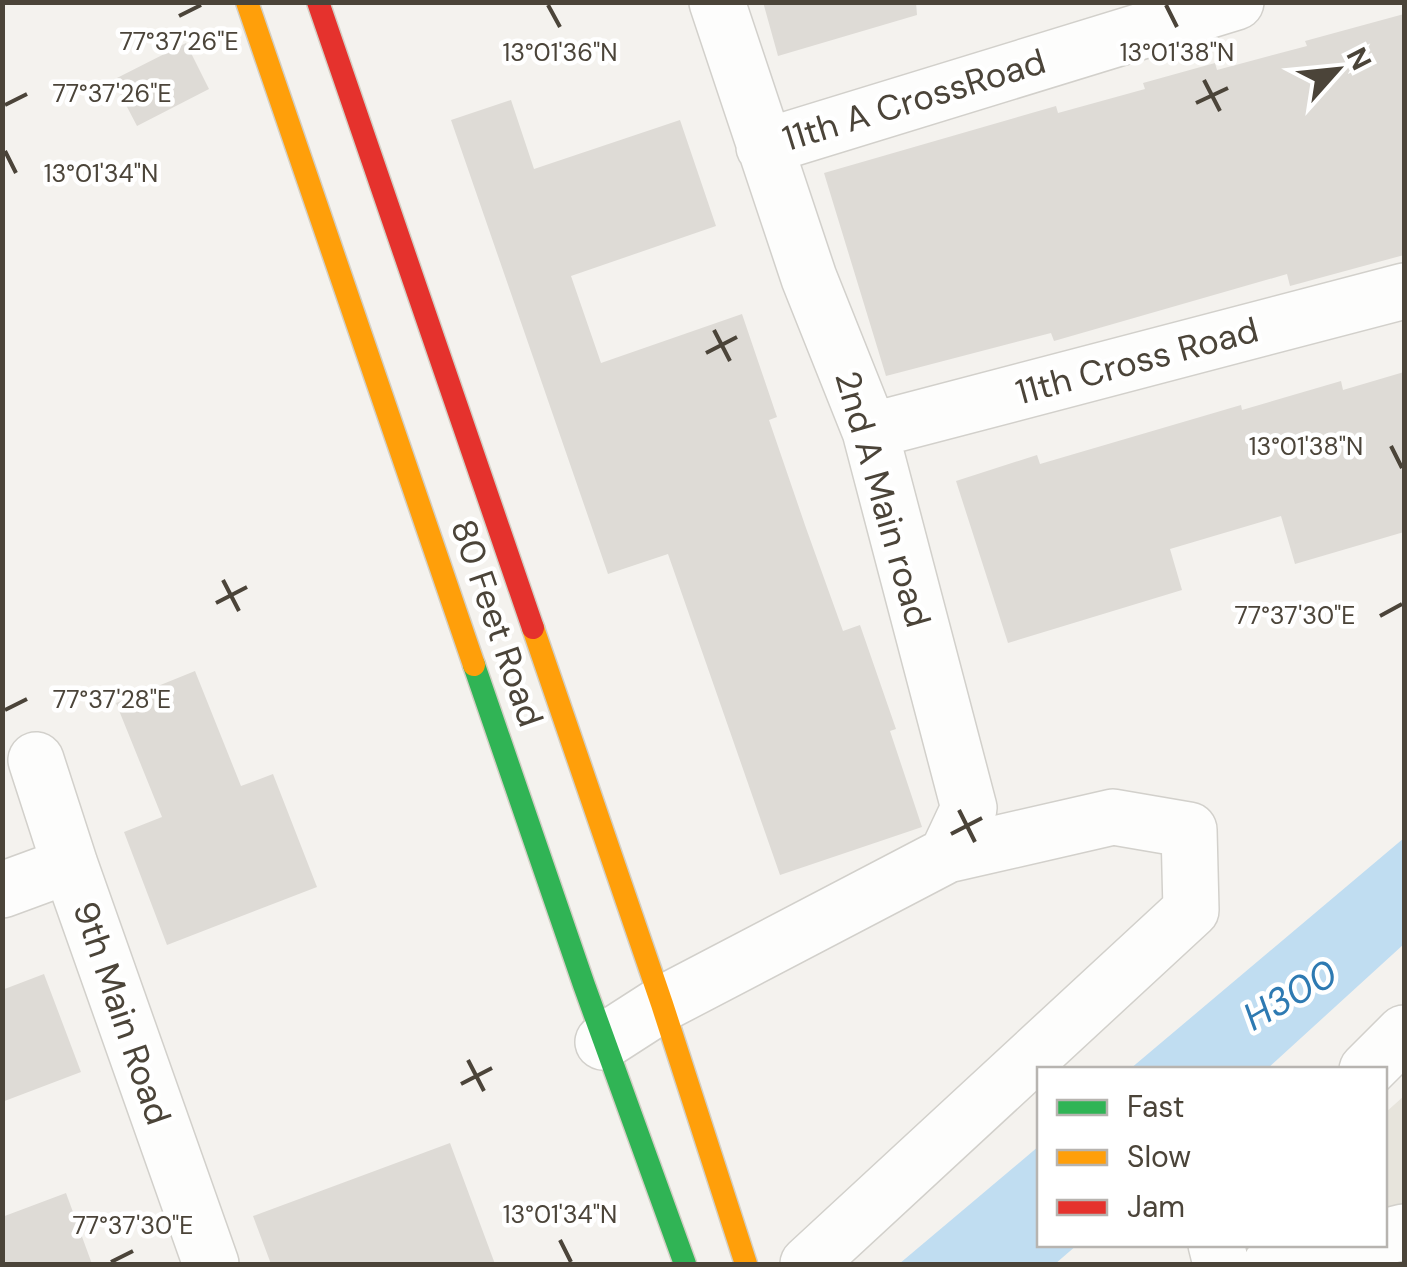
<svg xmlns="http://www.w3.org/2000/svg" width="1407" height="1267" viewBox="0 0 1407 1267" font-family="'DM Sans',sans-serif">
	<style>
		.residential { fill: #e7e4dc }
		.water { fill: #c0ddf1 }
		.building { fill: #dedbd6 }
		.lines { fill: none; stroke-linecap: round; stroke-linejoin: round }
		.street-casing { stroke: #d2d0cb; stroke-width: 58 }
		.fast-casing { stroke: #d3cfc5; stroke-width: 25 }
		.slow-casing { stroke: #d3cfc5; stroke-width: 25 }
		.jam-casing { stroke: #d3cfc5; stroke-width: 25 }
		.street { stroke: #fdfdfc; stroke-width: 55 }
		.fast { stroke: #30b455; stroke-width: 22 }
		.slow { stroke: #ff9f0a; stroke-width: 22 }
		.jam { stroke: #e5322d; stroke-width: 22 }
		.ticks { fill: none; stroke: #4b4439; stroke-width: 4 }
		.labels { text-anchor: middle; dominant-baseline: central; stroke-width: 9; stroke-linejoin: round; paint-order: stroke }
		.street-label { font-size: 35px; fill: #4b4439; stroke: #fff }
		.water-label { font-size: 38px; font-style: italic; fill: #2e7ab2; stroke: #fff }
		.ticks-label { font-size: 25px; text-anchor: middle; fill: #4b4439; stroke: #fff; stroke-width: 9; stroke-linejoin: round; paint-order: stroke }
	</style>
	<rect width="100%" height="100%" fill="#f4f2ee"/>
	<path class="residential" d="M1404,1096v168h-120l100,-20 1,-131z"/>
	<path class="water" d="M1404,838v106l-137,125h-137z
		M1039,1146l1,98 37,1 -22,19h-156z"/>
	<path class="building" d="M763,2h153l1,13 -139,41z
		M1404,14v241l-114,31 -3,-12 -233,67 -3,-8 -165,43 -62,-203 232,-67 2,7 87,-24 -2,-6 72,-20 2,7 90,-24 -2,-5z
		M186,43l23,46 -72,37 -24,-46z
		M511,100l23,69 146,-49 36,106 -145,50 30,87 141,-49 35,103 -8,3 37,108 37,103 17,-6 36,104 -6,2 32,96 -142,48 -112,-321 -60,20 -157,-454z
		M1404,372v160l-109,32 -14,-48 -111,33 12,41 -174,53 -52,-162 81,-26 3,9 201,-59 1,5 99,-29 2,9z
		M195,671l46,115 32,-12 44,113 -150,58 -43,-113 38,-15 -46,-114z
		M44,974l37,98 -79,30v-112z
		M450,1143l45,121h-224l-18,-48z
		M66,1193l26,71h-90v-47z"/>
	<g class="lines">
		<defs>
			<path id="street" d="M717,2l92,276 61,153 99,377 -22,47
				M764,147l472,-145
				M870,431l534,-140
				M36,760l34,105 141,399
				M2,890l68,-25
				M603,1042l59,-38 285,-149 166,-38 76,13 2,80 -383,354
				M1367,1070l37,-37
				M1384,1237l20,-5
				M1216,1244l5,20
				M1271,1264l83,-20"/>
			<path id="fast" d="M474,665l110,320 101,279"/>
			<path id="slow" d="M247,2l227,663
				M533,628l129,376 84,260"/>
			<path id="jam" d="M318,2l215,626"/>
		</defs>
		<use href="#street" class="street-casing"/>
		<use href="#fast" class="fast-casing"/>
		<use href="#slow" class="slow-casing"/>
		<use href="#jam" class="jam-casing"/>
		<use href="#street" class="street"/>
		<use href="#fast" class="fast"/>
		<use href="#slow" class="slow"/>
		<use href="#jam" class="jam"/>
	</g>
	<path class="ticks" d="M548,5l12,22M1166,5l11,22M179,16l22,-11M1204,80l16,31M1196,103l32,-15M5,105l22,-11M5,151l11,22M714,330l16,31M706,353l31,-16M1391,446l11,22M223,580l16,31M216,603l31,-16M1380,616l22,-12M5,710l22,-11M959,810l16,32M951,834l31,-16M468,1060l16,31M461,1084l31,-16M560,1240l11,22M111,1262l22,-11"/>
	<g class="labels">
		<g class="street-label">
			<text transform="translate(914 100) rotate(-17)">11th A CrossRoad</text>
			<text transform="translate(1137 361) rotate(-15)">11th Cross Road</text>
			<text transform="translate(883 499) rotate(74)">2nd A Main road</text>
			<text transform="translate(497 623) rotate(71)">80 Feet Road</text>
			<text transform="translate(122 1013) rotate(71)">9th Main Road</text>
		</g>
		<g class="water-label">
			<text transform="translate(1290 995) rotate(-30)">H300</text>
		</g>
	</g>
	<g class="ticks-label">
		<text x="179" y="50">77°37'26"E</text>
		<text x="560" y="61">13°01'36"N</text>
		<text x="1177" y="61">13°01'38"N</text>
		<text x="112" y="102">77°37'26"E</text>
		<text x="101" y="182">13°01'34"N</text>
		<text x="1306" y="455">13°01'38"N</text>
		<text x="1295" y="624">77°37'30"E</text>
		<text x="112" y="708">77°37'28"E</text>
		<text x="560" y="1223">13°01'34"N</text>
		<text x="133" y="1234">77°37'30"E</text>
	</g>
	<rect width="1407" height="1267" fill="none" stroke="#4b4439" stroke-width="10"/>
	<rect x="1037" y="1067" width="350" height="180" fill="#ffffff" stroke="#b7b4b0" stroke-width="2.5"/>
	<rect x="1057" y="1100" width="50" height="15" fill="#30b455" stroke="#b7b4b0" stroke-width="2.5"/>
	<text x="1127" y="1117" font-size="30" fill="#4b4439">Fast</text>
	<rect x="1057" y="1150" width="50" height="15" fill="#ff9f0a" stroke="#b7b4b0" stroke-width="2.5"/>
	<text x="1127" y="1167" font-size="30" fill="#4b4439">Slow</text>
	<rect x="1057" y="1200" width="50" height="15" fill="#e5322d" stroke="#b7b4b0" stroke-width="2.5"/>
	<text x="1127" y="1217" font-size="30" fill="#4b4439">Jam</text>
	<g transform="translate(1337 70) rotate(63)" stroke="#ffffff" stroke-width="8" paint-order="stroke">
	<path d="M0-8L18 38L0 25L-18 38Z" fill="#4b4439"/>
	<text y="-15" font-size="28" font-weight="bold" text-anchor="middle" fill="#4b4439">N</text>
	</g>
</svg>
